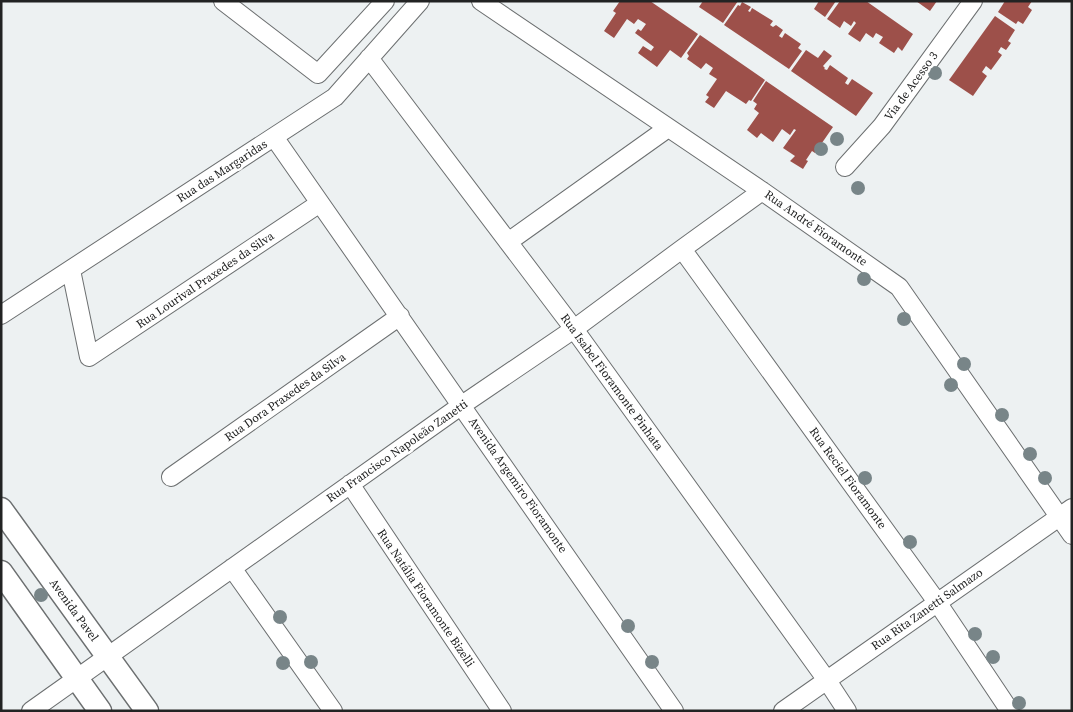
<svg xmlns="http://www.w3.org/2000/svg" width="1073" height="712" viewBox="0 0 1073 712" font-family="'Source Serif 4',serif">
	<style>
		.building { fill: #9d504a }
		.lines { fill: none; stroke-linecap: round; stroke-linejoin: round }
		.minor-casing { stroke: #6c6f70; stroke-width: 20 }
		.tertiary-casing { stroke: #6c6f70; stroke-width: 25 }
		.minor { stroke: #fff; stroke-width: 18 }
		.tertiary { stroke: #fff; stroke-width: 22 }
		.tree { fill: #788588 }
		.labels { text-anchor: middle; dominant-baseline: central; stroke-width: 5; stroke-linejoin: round; paint-order: stroke }
		.street-label { font-size: 12px; fill: #222323; stroke: #fff }
	</style>
	<rect width="100%" height="100%" fill="#edf1f2"/>
	<path class="building" d="M620,1h30l48,33 -17,24 -11,-8 -13,17 -19,-14 5,-7 8,5 3,-4 -19,-14 3,-4 3,2 5,-7 -8,-5 -4,5 -7,-5 -13,19 -10,-7 12,-18 -3,-2z
		M703,1h35l-15,22 -24,-16z
		M819,1h17l-11,16 -11,-8z
		M840,1h26l47,33 -11,17 -4,-4 -4,6 -15,-10 4,-6 -7,-4 -3,5 -7,-5 -6,9 -12,-8 8,-11 -2,-2 -3,5 -7,-5 -4,7 -13,-9z
		M916,1h21l-7,10z
		M1005,1h27l-4,6 4,3 -9,14 -5,-3 -2,3 -18,-12z
		M742,2l9,5 -3,4 2,1 2,-4 21,13 -3,4 3,2 3,-2 7,5 -4,6 3,2 3,-5 16,11 -3,4 4,3 -13,18 -65,-44 14,-20 2,1z
		M995,16l20,14 -7,11 3,2 -5,7 -5,-3 -3,5 4,3 -11,15 -5,-4 -4,6 5,4 -14,20 -24,-16z
		M700,35l65,45 -14,21 -2,-1 -3,4 -20,-13 -12,17 -9,-6 4,-5 -3,-2 11,-16 -8,-5 4,-6 -7,-5 -5,6 -14,-10 2,-3 -2,-3z
		M806,50l12,8 6,-8 8,6 -9,10 2,2 -1,1 3,1 3,-5 18,13 -3,5 3,2 4,-6 21,14 -17,23 -65,-45z
		M766,81l67,46 -18,26 -3,-2 -6,9 2,1 -5,8 -13,-8 5,-5 -12,-8 13,-18 -2,-1 -4,6 -8,-6 -9,13 -12,-9 -4,5 -10,-8 12,-17 -5,-4 3,-5 -4,-3z"/>
	<g class="lines">
		<defs>
			<path id="minor" d="M223,1l95,73 67,-73
				M481,1l281,190 137,96 173,248
				M369,58l205,271 252,350 21,32
				M274,137l400,574
				M845,167l37,-41 91,-125
				M508,242l160,-114
				M682,249l255,353 73,109
				M71,270l18,87 231,-154
				M1,315l334,-218 85,-96
				M171,477l229,-161
				M350,484l152,227
				M232,568l101,143
				M31,711l431,-306 112,-76 108,-80 80,-58
				M783,711l289,-203"/>
			<path id="tertiary" d="M1,509l146,202
				M1,572l99,139"/>
		</defs>
		<use href="#minor" class="minor-casing"/>
		<use href="#tertiary" class="tertiary-casing"/>
		<use href="#minor" class="minor"/>
		<use href="#tertiary" class="tertiary"/>
	</g>
	<g class="tree">
		<circle cx="935" cy="73" r="7"/>
		<circle cx="837" cy="139" r="7"/>
		<circle cx="821" cy="149" r="7"/>
		<circle cx="858" cy="188" r="7"/>
		<circle cx="864" cy="279" r="7"/>
		<circle cx="904" cy="319" r="7"/>
		<circle cx="964" cy="364" r="7"/>
		<circle cx="951" cy="385" r="7"/>
		<circle cx="1002" cy="415" r="7"/>
		<circle cx="1030" cy="454" r="7"/>
		<circle cx="865" cy="478" r="7"/>
		<circle cx="1045" cy="478" r="7"/>
		<circle cx="910" cy="542" r="7"/>
		<circle cx="41" cy="595" r="7"/>
		<circle cx="280" cy="617" r="7"/>
		<circle cx="628" cy="626" r="7"/>
		<circle cx="975" cy="634" r="7"/>
		<circle cx="993" cy="657" r="7"/>
		<circle cx="311" cy="662" r="7"/>
		<circle cx="652" cy="662" r="7"/>
		<circle cx="283" cy="663" r="7"/>
		<circle cx="1019" cy="703" r="7"/>
	</g>
	<g class="labels">
		<g class="street-label">
			<text transform="translate(911 86) rotate(-54)">Via de Acesso 3</text>
			<text transform="translate(222 171) rotate(-33)">Rua das Margaridas</text>
			<text transform="translate(816 228) rotate(35)">Rua André Fioramonte</text>
			<text transform="translate(205 280) rotate(-34)">Rua Lourival Praxedes da Silva</text>
			<text transform="translate(612 382) rotate(54)">Rua Isabel Fioramonte Pinhata</text>
			<text transform="translate(285 397) rotate(-35)">Rua Dora Praxedes da Silva</text>
			<text transform="translate(397 451) rotate(-35)">Rua Francisco Napoleão Zanetti</text>
			<text transform="translate(848 478) rotate(54)">Rua Reciel Fioramonte</text>
			<text transform="translate(518 485) rotate(55)">Avenida Argemiro Fioramonte</text>
			<text transform="translate(426 598) rotate(56)">Rua Natália Fioramonte Bizelli</text>
			<text transform="translate(927 609) rotate(-35)">Rua Rita Zanetti Salmazo</text>
			<text transform="translate(74 610) rotate(54)">Avenida Pavel</text>
		</g>
	</g>
	<rect width="1073" height="712" fill="none" stroke="#222323" stroke-width="5"/>
</svg>
